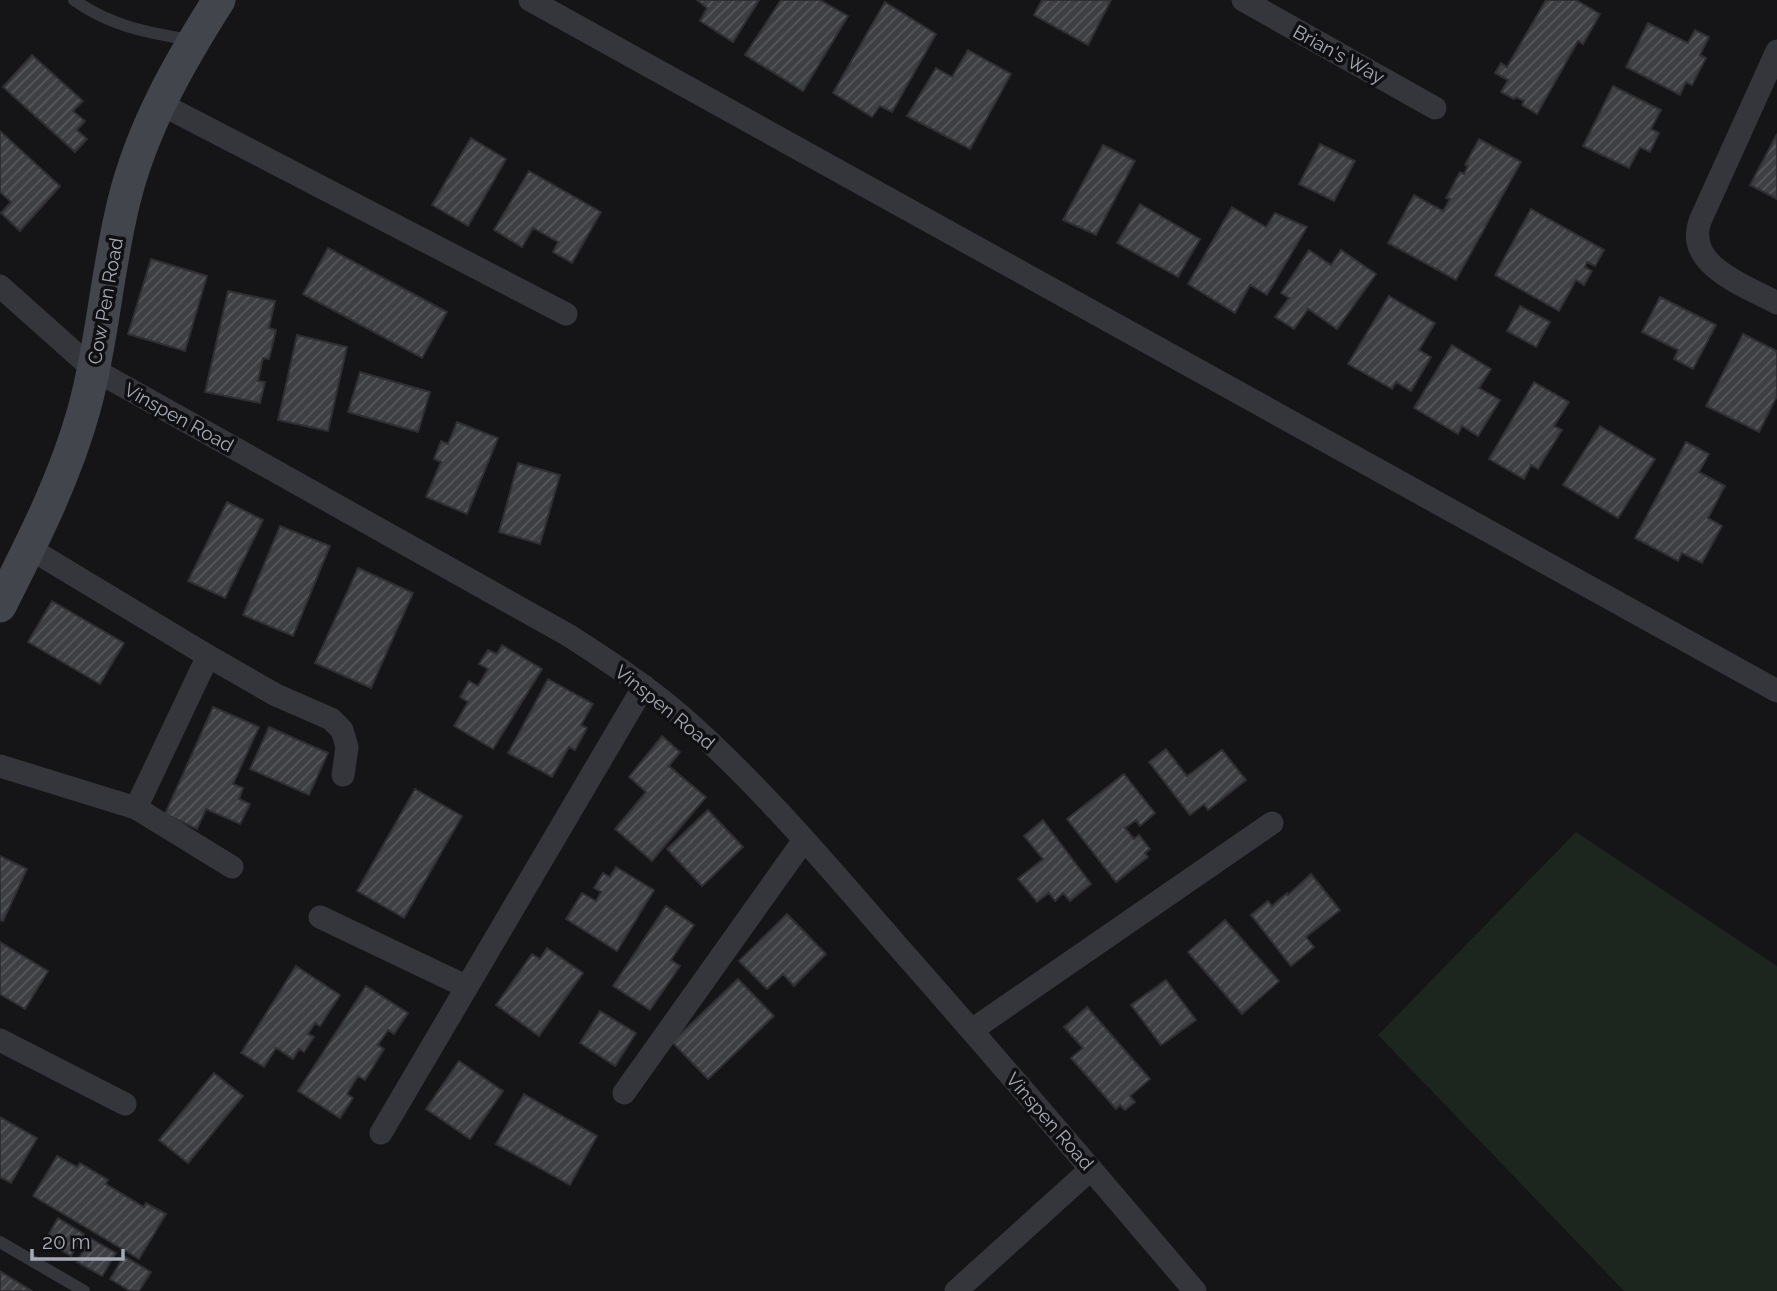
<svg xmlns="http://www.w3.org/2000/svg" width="1777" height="1291" viewBox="0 0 1777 1291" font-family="Raleway,sans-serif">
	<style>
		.green { fill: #1c251e }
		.building { fill: url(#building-hatch); stroke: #2f2e33; stroke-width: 2 }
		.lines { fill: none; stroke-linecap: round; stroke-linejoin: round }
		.service { stroke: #35363c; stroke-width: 12 }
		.minor { stroke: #35363c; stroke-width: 23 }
		.secondary { stroke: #43454c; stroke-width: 33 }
		.labels { text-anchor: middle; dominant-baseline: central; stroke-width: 7; stroke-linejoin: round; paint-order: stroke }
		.street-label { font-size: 19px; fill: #a5aab7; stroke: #100f11 }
	</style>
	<defs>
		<pattern id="building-hatch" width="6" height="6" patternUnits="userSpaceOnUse" patternTransform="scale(1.75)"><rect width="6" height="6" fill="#3e3f43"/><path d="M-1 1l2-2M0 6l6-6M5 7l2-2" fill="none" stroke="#57585c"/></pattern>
	</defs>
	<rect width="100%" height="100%" fill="#151416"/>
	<path class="green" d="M1576,832l201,134v325h-153l-246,-256z"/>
	<path class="building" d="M697,0h62l-26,42 -33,-21 7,-13z
		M781,0h39l28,16 -45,75 -58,-36z
		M1042,0h69l-23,45 -54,-30z
		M1546,0h30l24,14 -17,30 -5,-3 -41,73 -15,-9 2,-4 -8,-4 -2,2 -13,-7 7,-12 -13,-7 6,-10 6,4z
		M885,2l51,32 -44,78 -12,-6 -8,11 -39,-24z
		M1648,23l40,20 7,-13 14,7 -9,18 6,3 -14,27 -6,-3 -6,13 -54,-28z
		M968,50l43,24 -41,75 -63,-33 29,-48 16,9z
		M32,55l51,46 -10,10 12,10 -8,9 10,9 -12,13 -72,-65z
		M1613,86l48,24 -10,19 8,4 -9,19 -10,-5 -11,21 -46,-22z
		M0,131l60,55 -40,45 -19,-18 10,-11 -11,-10z
		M1777,134v65l-27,-14z
		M471,138l35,21 -38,67 -36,-21z
		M1479,139l42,23 -65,118 -68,-37 26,-48 29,16 7,-12 -4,-1 14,-26 4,2 4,-8 -3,-1z
		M1320,144l35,17 -21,40 -35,-17z
		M1103,145l32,16 -39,74 -33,-15z
		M529,171l72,41 -29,51 -19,-11 5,-10 -25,-14 -11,19 -28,-17z
		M1140,204l60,35 -22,38 -61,-34z
		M1232,207l34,20 9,-14 32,14 -40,68 -17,-10 -15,28 -47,-29z
		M1531,209l73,41 -9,16 -8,-4 -2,5 7,4 -8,14 -8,-5 -17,31 -64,-36z
		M328,248l119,64 -25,46 -119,-64z
		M1309,250l22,15 10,-15 35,24 -39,55 -29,-20 -14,20 -19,-12 14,-19 -8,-5z
		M151,259l56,17 -22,75 -57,-17z
		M228,291l47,10 -6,27 7,2 -7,29 -6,-1 -5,23 7,1 -5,21 -55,-11z
		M1389,296l46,27 -16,27 12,7 -20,34 -15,-9 -4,7 -44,-25z
		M1660,297l56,28 -23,44 -19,-10 4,-9 -36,-18z
		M1520,306l30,16 -14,25 -29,-16z
		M1743,334l34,17v45l-18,36 -53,-26z
		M297,335l50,12 -19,84 -50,-11z
		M1452,345l39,24 -12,19 21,12 -22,36 -16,-10 -4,8 -44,-26z
		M360,372l70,20 -12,40 -70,-20z
		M1534,382l35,20 -15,24 8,4 -24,39 -7,-4 -7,14 -35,-20z
		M457,422l41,16 -31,76 -41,-17 15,-35 -7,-3 7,-18 7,3z
		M1600,426l55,33 -37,59 -55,-33z
		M1686,442l23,12 -10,18 26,14 -17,32 14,8 -20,37 -20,-10 -4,8 -43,-23z
		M518,463l42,12 -20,69 -41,-12z
		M227,502l36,18 -38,78 -37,-17z
		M280,526l50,20 -37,90 -50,-21z
		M358,568l55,25 -42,95 -56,-25z
		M52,601l72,42 -24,41 -72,-42z
		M502,645l40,24 -49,80 -39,-23 14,-24 -8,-5 9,-16 9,5 10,-17 -9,-5 9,-14 9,4z
		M548,679l45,25 -12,21 6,3 -12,22 -6,-3 -17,30 -44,-24z
		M213,707l46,20 -26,57 10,4 -4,11 11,5 -10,20 -34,-15 -9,20 -32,-15z
		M269,727l59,26 -19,42 -59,-26z
		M662,736l18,16 -11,14 37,31 -54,64 -37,-32 31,-37 -17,-15z
		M1166,749l21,27 35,-26 24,30 -38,30 -4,-6 -14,11 -41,-53z
		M1124,774l31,39 -15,13 -4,-6 -11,8 9,11 5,-4 11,14 -5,4 3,4 -32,25 -49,-63z
		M415,789l47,27 -58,102 -47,-27z
		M708,810l35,37 -41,39 -35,-37z
		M1043,820l48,64 -21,17 -7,-8 -8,8 -6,-8 -12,9 -19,-23 25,-20 -19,-23z
		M0,856l27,13 -24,52 -3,-1z
		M616,867l38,23 -37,61 -51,-32 16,-26 14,8 5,-9 -7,-4 9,-15 7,4z
		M1311,874l29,36 -34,27 8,10 -23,19 -40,-51 17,-14 4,5 15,-13 1,2z
		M666,906l28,19 -23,35 9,6 -30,44 -37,-24z
		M787,914l39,40 -32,32 -11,-12 -16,15 -28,-28z
		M1225,920l54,61 -37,33 -54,-62z
		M0,942l48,29 -23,38 -25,-15z
		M547,948l36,25 -44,63 -43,-31 36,-51 8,5z
		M296,966l44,29 -20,31 -5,-3 -7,11 6,3 -10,15 -5,-3 -6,10 -17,-11 -12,19 -23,-14z
		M738,979l36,37 -66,63 -36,-37z
		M1166,980l30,40 -35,25 -30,-40z
		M366,986l42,27 -14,21 -6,-4 -10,15 6,4 -19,31 -7,-4 -11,18 6,4 -13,20 -42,-27z
		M1087,1007l63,72 -20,17 5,6 -10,8 -5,-5 -4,4 -45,-51 12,-10 -19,-21z
		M600,1011l36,22 -21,33 -35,-23z
		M459,1061l44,30 -33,48 -44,-30z
		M214,1073l29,23 -55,67 -29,-23z
		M524,1094l73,42 -27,49 -74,-41z
		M0,1117l37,21 -26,45 -11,-6z
		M57,1156l20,11 3,-4 28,17 -2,4 38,23 2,-4 20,11 -27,45 -106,-63z
		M58,1218l26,16 -13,22 -26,-15z
		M90,1238l26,15 -14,23 -25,-14z
		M124,1256l27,16 -12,19h-9l-20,-12z
		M0,1271l32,20h-32z"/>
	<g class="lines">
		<path class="service" d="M74,0c36,26 74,33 117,40
			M0,1242l84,49"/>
		<path class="minor" d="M530,0l1247,691
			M1243,0l192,108
			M1777,51l-77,170c-16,45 47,65 77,82
			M159,103l407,211
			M0,286l93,83 475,266c39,25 77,50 112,80 78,68 146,149 214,227 102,115 201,232 301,349
			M208,656l68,39 55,24 11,11 5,17 -4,28
			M0,766l136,42 72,-152 -179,-108
			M136,808l96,59
			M320,917l147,70
			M972,1030l300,-207
			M0,1040l125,64
			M624,1093l180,-253
			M381,1133l263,-447
			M956,1291l135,-122"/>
		<path class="secondary" d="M0,606c33,-65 66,-130 85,-200 18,-67 22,-137 39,-205 18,-73 55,-138 95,-201"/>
	</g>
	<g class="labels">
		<g class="street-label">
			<text transform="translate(1339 54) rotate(29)">Brian's Way</text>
			<text transform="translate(105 301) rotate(-80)">Cow Pen Road</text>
			<text transform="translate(179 417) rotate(29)">Vinspen Road</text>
			<text transform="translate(665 707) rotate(39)">Vinspen Road</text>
			<text transform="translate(1050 1121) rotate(49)">Vinspen Road</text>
		</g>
	</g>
	<path d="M32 1249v10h91v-10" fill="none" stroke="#a5aab7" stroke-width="3.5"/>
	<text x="42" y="1249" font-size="21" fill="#a5aab7" stroke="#100f11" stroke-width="5" paint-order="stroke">20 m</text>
</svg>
